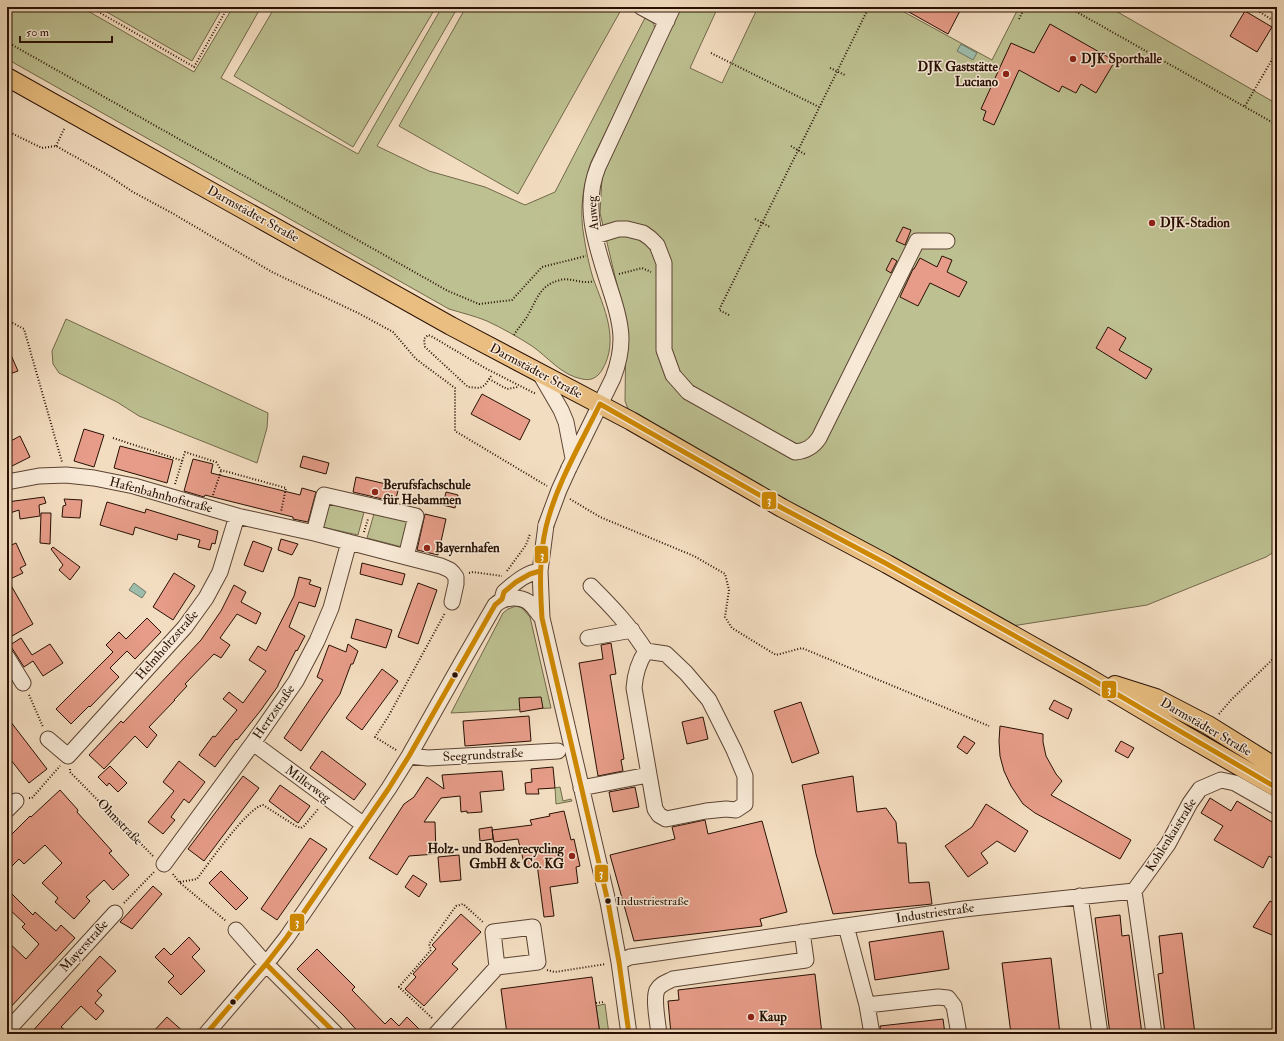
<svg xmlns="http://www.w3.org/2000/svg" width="1284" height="1041" viewBox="0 0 1284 1041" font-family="'IM FELL Double Pica',serif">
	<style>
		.green { fill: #bdc091; stroke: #72684a }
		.water { fill: #9dbdac; stroke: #6e7868 }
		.building { fill: #e69c88; stroke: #281003 }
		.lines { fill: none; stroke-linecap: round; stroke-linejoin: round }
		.minor-casing { stroke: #5b4332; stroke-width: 17 }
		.major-casing { stroke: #281003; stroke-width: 20 }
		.path { stroke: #281003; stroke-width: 2; stroke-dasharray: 1 2; stroke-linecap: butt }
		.minor { stroke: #f7e9d6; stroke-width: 15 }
		.major { stroke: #eabe80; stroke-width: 18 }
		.minor-bridge-casing { stroke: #5b4332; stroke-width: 17; stroke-linecap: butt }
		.minor-bridge { stroke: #f7e9d6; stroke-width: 15 }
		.bus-1-casing { stroke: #f7e9d6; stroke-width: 8 }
		.bus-1 { stroke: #ce8801; stroke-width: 5 }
		.poi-dot { fill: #8f2418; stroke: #f7e9d6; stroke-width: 1.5 }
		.bus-dot { fill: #281003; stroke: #f7e9d6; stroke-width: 1.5 }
		.labels { text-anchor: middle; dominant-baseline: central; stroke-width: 3; stroke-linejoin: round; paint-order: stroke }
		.bus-label { font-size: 12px; fill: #281003; stroke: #f7e9d6; text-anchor: start }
		.poi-label { font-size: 13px; font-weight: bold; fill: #281003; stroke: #f7e9d6; text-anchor: start }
		.street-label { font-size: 13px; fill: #281003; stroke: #f7e9d6 }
		.line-badge { stroke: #f7e9d6; stroke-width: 1.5 }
		.badge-label { font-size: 11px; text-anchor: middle; font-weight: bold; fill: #fff }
	</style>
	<rect width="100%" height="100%" fill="#f3ddc0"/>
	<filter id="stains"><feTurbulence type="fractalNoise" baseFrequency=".005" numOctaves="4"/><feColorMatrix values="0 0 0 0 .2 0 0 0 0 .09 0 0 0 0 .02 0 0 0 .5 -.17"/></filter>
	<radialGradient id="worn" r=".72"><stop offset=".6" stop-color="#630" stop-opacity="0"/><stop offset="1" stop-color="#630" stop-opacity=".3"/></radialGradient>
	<path class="green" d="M7,7h74l113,65 39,-65h28l-40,71 137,76 84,-147h16l-81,139 52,25 56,16 40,18 30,-13 91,-176c6,5 10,8 8,16l-63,130c-8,24 -12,49 -7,75 2,13 5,28 9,41 11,30 27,62 9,92 -5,8 -11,11 -20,9 -21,-4 -34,-22 -50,-33 -14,-9 -30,-18 -45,-25 -12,-5 -25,-8 -38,-12l-442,-250z
		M98,7h125l-31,54z
		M275,7h161l-83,140 -119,-71z
		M466,7h150l5,3 -103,184 -119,-68z
		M680,7h38l-28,61 32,15 36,-76h137l97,53 27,-53h90l168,97v446l-11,7 -119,48 -135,21 -12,-2 -372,-215 -3,-8 1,-78 -26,-110 2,-36z
		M66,319l202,94 -1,15 -10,35 -118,-47 -22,-14 -58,-29 -6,-9 -1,-13z
		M327,503l37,9 -6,23 -36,-8z
		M374,514l33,7 -5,26 -35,-9z
		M516,606l6,2 8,9 21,91 -100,5 52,-100 5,-4z
		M560,787l3,14 8,-2 1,2 -16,3 -1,-16z
		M605,1004l4,30h-9l-4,-28z"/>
	<path class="water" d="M961,44l16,9 -4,7 -16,-9z
		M134,583l12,9 -4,6 -13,-8z"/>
	<path class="building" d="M900,7h62l-14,27z
		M1245,11l27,16 -15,25 -27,-16z
		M1050,24l65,37 -19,32 -15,-9 -5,9 -14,-7 -3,6 -40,-22 -25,55 -11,-5 3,-9 -5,-2 30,-66 23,10z
		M903,227l8,3 -6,15 -9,-4z
		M942,256l10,4 -5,12 20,10 -8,15 -29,-14 -12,23 -18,-9 13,-28h1l6,-11 17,9z
		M892,258l5,3 -6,12 -5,-3z
		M1108,327l18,11 -7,12 33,19 -6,10 -50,-31z
		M7,346l11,25 -11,4z
		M482,394l48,26 -10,20 -49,-26z
		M84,429l20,6 -10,32 -20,-6z
		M20,436l10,21 -20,10 -3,-6v-18z
		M120,446l53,14 -6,23 -53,-15z
		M303,456l26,7 -3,11 -26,-7z
		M193,459l20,5 -2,9 89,22 2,-7 14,4 -8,30 -15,-3v-2l-88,-22 -1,2 -20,-6z
		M356,477l43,10 -4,15 -42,-10z
		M446,492l12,3 -3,13 -12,-3z
		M44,497l2,6 -7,2 1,11 -20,3 -1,-9 -12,4v-12z
		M64,499l18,1 -2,18 -18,-1 1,-11 3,-1z
		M107,502l38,11 1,-4 72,22 -3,13 -3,-1 -2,7 -12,-3 2,-7 -22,-6 -1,6 -42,-13 -2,8 -33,-10z
		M41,513h10l-1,31 -10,-1z
		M425,514l21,5 -8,36 -21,-5z
		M281,539l17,5 -6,11 -14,-5z
		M253,541l19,7 -9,24 -19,-7z
		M16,543l10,22 -6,3 3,5 -15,7 25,44 -21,12 -5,-9v-80z
		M53,547l27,20 -10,13 -11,-10 4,-5 -12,-16z
		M362,563l43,11 -3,11 -42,-11z
		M174,573l21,13 -22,34 -20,-13z
		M299,577l12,3 -2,4 12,4 -6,19 -16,-5 -10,25 16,9 -8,15 -1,-1 -18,35v1l-17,24 -24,30 -1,-1 -21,28 -16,-12 14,-19 2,1 22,-27 -14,-11 6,-7 14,11 23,-32 -17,-11 9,-14 8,5 28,-55z
		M418,583l19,7 -19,54 -20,-7z
		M234,585l12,7 -5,10 20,11 -5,11 -19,-10 -17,24 10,7 -9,13 -7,-4 -29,30 2,2 -13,14h1l-26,27 8,8 -10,13 -12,-12 -31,33 -15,-14 32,-34 2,2 78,-83 20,-29z
		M147,618l14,14 -26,27 -8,-8 -17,17 9,9 -29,30 -1,-1 -18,18 -15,-15 57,-57 -7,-7 13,-13 7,7z
		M356,619l36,11 -6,18 -35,-10z
		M21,638l11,17 18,-11 13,19 -20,13 -10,-15 -9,6 -14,-22z
		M611,643l5,31 -6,1 14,84 -3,1 2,11 -25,5 -19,-113 24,-4 -2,-14z
		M348,644l10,7 -5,13h-2l-11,30 -39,57 -17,-13 39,-58 -6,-3 12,-32 17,7z
		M382,669l16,12 -36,49 -16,-12z
		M541,697l2,11 -23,4 -1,-14z
		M1054,700l18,9 -4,10 -19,-10z
		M801,702l18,51 -27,10 -18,-52z
		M529,716l2,25 -66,5 -2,-25z
		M7,717l40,52 -18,14 -22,-28z
		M703,717l5,22 -21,5 -5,-22z
		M1000,726l43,8v8l3,14 10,18 6,7 -11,14 80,45 -11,19 -85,-46 -12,-9 -12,-18 -7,-15 -4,-15 -1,-15z
		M964,736l11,7 -8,11 -10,-7z
		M1121,741l13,7 -6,10 -13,-7z
		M322,751l44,33 -12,16 -44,-32z
		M179,761l26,21 -16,21 -5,-4 -13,18 4,3 -12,14 -15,-12 26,-31 -11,-9z
		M110,766l17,17 -9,9 -9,-9 -2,3 -9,-9z
		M553,767l2,21 -17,1 1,5h-13l-1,-11 7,-1 -1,-13z
		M502,771l2,19 -24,2 2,20 -15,1v-2l-6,1 -1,-16 -19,2 -17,24h11l1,32 -27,2 -12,19 -28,-17 35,-54 10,-7 13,-20 17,12 -2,-14z
		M243,776l16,12 -55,73 -16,-12z
		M853,776l4,36 29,-4 10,14 2,21h8l3,40 20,-1 3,22 -99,10 -17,-60 -14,-69z
		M280,785l30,21 -12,17 -29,-22z
		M635,787l4,20 -26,5 -4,-20z
		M60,790l18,20 -1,2 35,39 -3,2 20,22 -16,15 -9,-10 -18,17 4,4 -16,18 -19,-17 3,-4 -16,-15 20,-20 -17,-18 -21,19 -5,-5 -12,12v-32l23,-23 1,1z
		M1210,798l21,13 6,-10 40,24v36l-8,-5 -6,12 -49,-28 9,-14 -22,-13z
		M986,804l42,27 -13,21 -18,-11 -16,12 7,10 -20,14 -23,-31 27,-19z
		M564,811l7,29 3,-1 6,27 -4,1 2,16 -28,4 4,29 -10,1 -7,-53 -12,3 -7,-28 -24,3 -2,-12 40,-5 -2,-5 20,-4 -1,-2z
		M705,820l3,14 54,-13 25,91 -27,7 2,7 -128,15 -24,-86 65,-16 -3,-12z
		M492,827l1,12 -13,2 -1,-12z
		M310,838l17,11 -50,71 -16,-11z
		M459,855l2,25 -21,2 -2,-25z
		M221,871l27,27 -12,12 -27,-27z
		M413,875l14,9 -8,13 -14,-10z
		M153,886l9,8 -30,35 -12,-7z
		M7,889l26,26 2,-3 21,19 5,-6 14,13 -68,73v-70l19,18 13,-15 -17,-17 3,-3 -18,-17z
		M1270,901l7,4v32l-24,-10z
		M461,914l20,18 -29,32 6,5 -34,37 -19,-17 11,-12 -3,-3 23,-25 -4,-4z
		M1120,915l2,21 7,-1 13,99h-32l-15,-116z
		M943,931l6,38 -74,11 -6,-38z
		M1182,933l13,101h-30l-7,-60 5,-1 -4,-37z
		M189,937l11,12 -8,8 13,14 -24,24 -13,-13 6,-6 -19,-19 9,-9 7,7z
		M317,949l38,38 -3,3 33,34 6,-6 8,8 8,-9 17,17h-64l-16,-18 -47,-47z
		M100,956l16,15 -19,20 5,4 -7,8 9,8 -8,9 -15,-14 -20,21 9,7h-40z
		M1051,958l9,76h-49l-9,-71z
		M815,974l7,60h-151l-3,-33 11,-1 -1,-10z
		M592,977l8,57h-93l-6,-45z
		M167,1017l19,17h-35z
		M943,1019l2,15h-64l-1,-8z"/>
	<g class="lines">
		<defs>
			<path id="minor" d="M641,7l26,14
				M595,236l23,-7h9l16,4 7,5 7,7 7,18v87l9,25 15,17 107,60c11,-1 18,-5 24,-14l98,-197h30
				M539,372l22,38 5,12 7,36
				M569,468l44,-90c5,-13 8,-25 8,-39 0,-16 -5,-32 -10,-47 -13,-42 -30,-83 -13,-125l75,-160
				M7,482l32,-6 27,-1 28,3 40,8 103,30 77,17 92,24 35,9 9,4 3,3 3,4v7l-4,18
				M546,525l-6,46 2,47 66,284 11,60 10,72
				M314,533l10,-38 92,21 -10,41
				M591,586c21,21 39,40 55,65
				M502,599l2,-7c11,-9 21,-19 36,-21
				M588,638l44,-8
				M646,651l20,3 20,19 23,27 25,50 11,26v28l-9,6 -10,-1 -20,2 -40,8 -7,-4 -4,-6 -21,-121c1,-14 4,-25 12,-37z
				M7,657l16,26
				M48,739l20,17 117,-129 21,-29 14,-26 17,-56
				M253,743l111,82
				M409,756l19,2 130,-7
				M581,788l67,-13
				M7,810l9,-9
				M164,864l89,-121 43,-62 21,-40 14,-33 18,-66
				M1080,896l20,138
				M846,926l21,79 5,29
				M236,930l30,34 70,70
				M619,962l11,-5 334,-48 170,-18
				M867,1005l71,-8 10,1 6,8 5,28
				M7,1031l108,-118
				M206,1034l60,-70 21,-27 102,-149 20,-32 53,-94 33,-57c6,-5 9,-6 17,-7 17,-1 20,8 30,20
				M436,1034l61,-67 41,-5 -5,-35 -40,5 4,35
				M659,1034c-1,-10 -6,-35 -2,-44 3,-6 10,-8 16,-11l133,-19 -4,-28
				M1154,1034l-20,-143 34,-47 22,-41 10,-14 21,-9 14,3 42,24"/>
			<path id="major" d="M7,77l444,249 180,95 151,87 105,56 199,112 99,59 92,53
				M1115,685l41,13 52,27 69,43"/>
		</defs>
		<use href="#minor" class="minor-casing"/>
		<use href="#major" class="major-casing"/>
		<path class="path" d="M90,7l104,60 34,-60
			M1068,7l209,118
			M1252,7l25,16
			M1019,19l6,-12
			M7,42l441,249 31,13 33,-4 30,-33 44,-11
			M711,53l108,54
			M830,68l15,7
			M1245,106l32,-55
			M7,131l35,17 14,-2 50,28 27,18 39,21 100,59 88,42 33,18 23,27 39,29v43l92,55
			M56,146l9,-19
			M791,146l15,9
			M755,219l15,8
			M619,274l23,-6 9,4
			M729,315l-10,-5 150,-303
			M7,320l17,9 38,133
			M514,335c4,-7 10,-13 14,-20 9,-16 12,-30 32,-35 11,-3 23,5 34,1
			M491,376l-6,9 -5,3 -12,-1 -43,-40 -1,-8 4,-4 3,1 54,32 51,26
			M489,379l18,10 11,-2
			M113,438l70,23
			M175,484l10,-32 31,10 5,8 65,18 -5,24
			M213,495l8,-24
			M570,499l30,18 94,39 31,18 4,16 -4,27 7,11 44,27 26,-7 187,78
			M364,532l4,-13
			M507,571l19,-26 4,-11
			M469,573l4,-1 29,4
			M29,695l14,32
			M1219,714l12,-14 46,-45
			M396,750l-21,-13 13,-20 57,-104
			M70,769v3l83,84
			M29,798h3l28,-32
			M173,874l6,8 47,39
			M180,882l17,-3c11,-15 51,-72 66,-74l33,21 5,2 3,-2 15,-18
			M124,903l30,-31
			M547,970l8,2 51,-8
			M596,1003l8,-1
			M432,1018l-33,-31 32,-37 -2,-6 27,-38 7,-2 21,19"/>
		<use href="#minor" class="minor"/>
		<use href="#major" class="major"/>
		<defs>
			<path id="minor-bridge" d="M546,525l13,-35 10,-22"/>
		</defs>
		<use href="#minor-bridge" class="minor-bridge-casing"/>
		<use href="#minor-bridge" class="minor-bridge"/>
		<defs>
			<path id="bus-1" d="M600,404l182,104 105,56 199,112 191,112
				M600,404c-19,39 -44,81 -54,123 -7,30 -6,61 -4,91l66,284 11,60 10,72
				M266,964l70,70
				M206,1034l60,-70 21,-27 102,-149 20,-32 86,-151 7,-6 2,-7 12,-10 14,-8 10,-3"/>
		</defs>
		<use href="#bus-1" class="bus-1-casing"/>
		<use href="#bus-1" class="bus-1"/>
	</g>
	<g class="poi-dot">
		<circle cx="1073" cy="59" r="4"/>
		<circle cx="1006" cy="74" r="4"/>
		<circle cx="1152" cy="223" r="4"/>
		<circle cx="375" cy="492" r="4"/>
		<circle cx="427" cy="548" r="4"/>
		<circle cx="572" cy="856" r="4"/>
		<circle cx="751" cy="1017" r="4"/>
	</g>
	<g class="bus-dot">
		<circle cx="455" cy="675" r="3.5"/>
		<circle cx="608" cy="901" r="3.5"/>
		<circle cx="233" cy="1002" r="3.5"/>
	</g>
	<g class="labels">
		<g class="bus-label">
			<text x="616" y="901">Industriestraße</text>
		</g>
		<g class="poi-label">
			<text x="1081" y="59">DJK Sporthalle</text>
			<text x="998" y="67" text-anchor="end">DJK Gaststätte<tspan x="998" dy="15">Luciano</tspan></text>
			<text x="1160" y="223">DJK-Stadion</text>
			<text x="383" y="485">Berufsfachschule<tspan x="383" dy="15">für Hebammen</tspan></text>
			<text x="435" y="548">Bayernhafen</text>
			<text x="564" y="849" text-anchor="end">Holz- und Bodenrecycling<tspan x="564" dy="15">GmbH &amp; Co. KG</tspan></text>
			<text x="759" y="1017">Kaup</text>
		</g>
		<g class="street-label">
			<text transform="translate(593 213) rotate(-94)">Auweg</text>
			<text transform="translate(253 214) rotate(29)">Darmstädter Straße</text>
			<text transform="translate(536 371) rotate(28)">Darmstädter Straße</text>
			<text transform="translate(161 495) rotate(15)">Hafenbahnhofstraße</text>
			<text transform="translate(167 645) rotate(-49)">Helmholtzstraße</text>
			<text transform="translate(274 712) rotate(-55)">Hertzstraße</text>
			<text transform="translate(1206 727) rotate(30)">Darmstädter Straße</text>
			<text transform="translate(483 755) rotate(-3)">Seegrundstraße</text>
			<text transform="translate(308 784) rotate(36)">Millerweg</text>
			<text transform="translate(120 822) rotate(46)">Ohmstraße</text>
			<text transform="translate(1171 835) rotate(-58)">Kohlenkaistraße</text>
			<text transform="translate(935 913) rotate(-8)">Industriestraße</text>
			<text transform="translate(84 946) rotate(-48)">Mayerstraße</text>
		</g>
	</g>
	<g class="line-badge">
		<rect x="761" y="491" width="16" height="19" rx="4" fill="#ce8801"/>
		<rect x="534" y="545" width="15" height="19" rx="4" fill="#ce8801"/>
		<rect x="1101" y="680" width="16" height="19" rx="4" fill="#ce8801"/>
		<rect x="594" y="864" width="15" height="19" rx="4" fill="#ce8801"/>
		<rect x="289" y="913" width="16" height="19" rx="4" fill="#ce8801"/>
	</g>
	<g class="badge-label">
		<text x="769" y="504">3</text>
		<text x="542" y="559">3</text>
		<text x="1109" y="693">3</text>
		<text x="601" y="877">3</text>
		<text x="297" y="926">3</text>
	</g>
	<rect width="1284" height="1041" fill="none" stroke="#f3ddc0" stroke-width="24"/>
	<rect x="8" y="8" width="1268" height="1025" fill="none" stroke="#281003" stroke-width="2"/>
	<rect x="12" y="12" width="1260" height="1017" fill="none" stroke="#281003"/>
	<path d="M20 36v6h92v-6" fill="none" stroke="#281003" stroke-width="2"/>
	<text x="26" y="36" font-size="12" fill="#281003" stroke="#f7e9d6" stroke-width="3" paint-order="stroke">50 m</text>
	<rect width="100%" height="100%" filter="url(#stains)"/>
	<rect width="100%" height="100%" fill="url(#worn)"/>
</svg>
